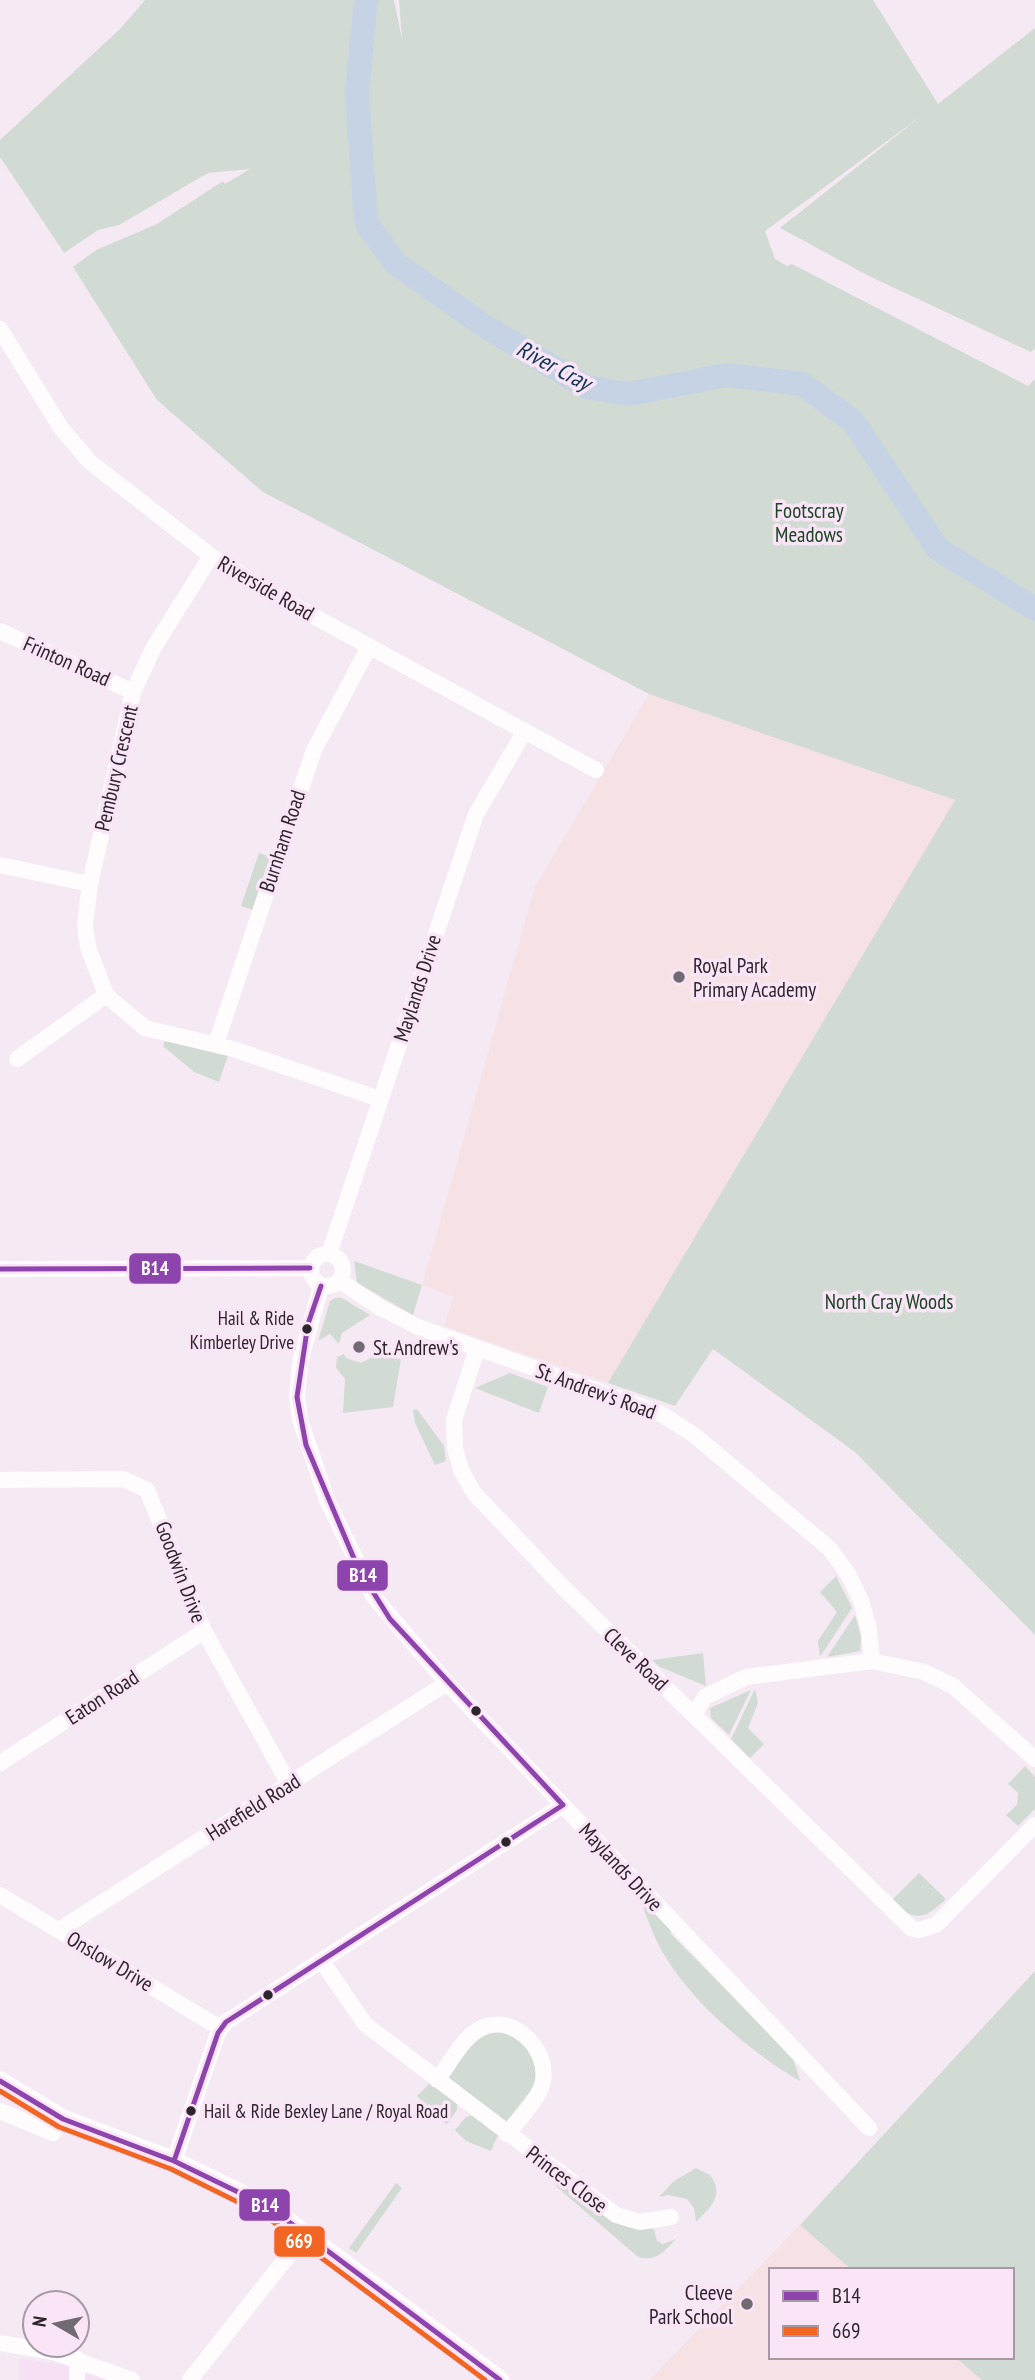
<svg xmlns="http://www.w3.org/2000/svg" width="1035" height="2380" viewBox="0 0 1035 2380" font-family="'PT Sans Narrow',sans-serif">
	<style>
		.built { fill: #f5e1f3 }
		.industrial { fill: #f6e2e4 }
		.green { fill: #d2dad4 }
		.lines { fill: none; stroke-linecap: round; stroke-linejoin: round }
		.river { stroke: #c5d3e5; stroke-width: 24 }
		.minor { stroke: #fefcfd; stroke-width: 16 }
		.tertiary { stroke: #fefcfd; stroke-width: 19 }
		.bus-1-casing { stroke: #fae5f7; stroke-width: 10 }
		.bus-2-casing { stroke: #fae5f7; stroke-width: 10 }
		.bus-1 { stroke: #8e44ad; stroke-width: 5 }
		.bus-2 { stroke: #f26522; stroke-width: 5 }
		.poi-dot { fill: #726a72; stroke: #fae5f7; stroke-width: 2.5 }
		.bus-dot { fill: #2c252c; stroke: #fae5f7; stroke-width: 2.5 }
		.labels { text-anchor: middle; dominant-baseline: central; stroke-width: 7; stroke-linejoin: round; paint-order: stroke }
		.bus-label { font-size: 19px; fill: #2c252c; stroke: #fae5f7; text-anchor: end }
		.park-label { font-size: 21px; fill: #1b4425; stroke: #fae5f7 }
		.street-label { font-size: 21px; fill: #2c252c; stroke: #fae5f7 }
		.poi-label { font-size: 21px; fill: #2c252c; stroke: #fae5f7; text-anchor: start }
		.water-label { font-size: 23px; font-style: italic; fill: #0e3454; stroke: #fae5f7 }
		.line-badge { stroke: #fae5f7; stroke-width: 2.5 }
		.badge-label { font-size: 19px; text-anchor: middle; font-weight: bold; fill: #fff }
	</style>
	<rect width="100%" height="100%" fill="#f5eaf4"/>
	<path class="built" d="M19,2358l45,7 40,15h-85z"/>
	<path class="industrial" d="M649,694l306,106 -347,583 -164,-57 9,-29 -31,-12 113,-398z
		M800,2225l52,45h-81v87h184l27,23h-333z"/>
	<path class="green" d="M145,0h249l8,39 -3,-39h474l65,104 97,-76v320l-4,4 -164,-77 -87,-47 140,-111 -155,114 10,28 12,7 5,-2 236,122 7,-7v1256l-180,-183 -142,-103 -38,57 -67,-23 347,-583 -306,-106 -386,-202 -106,-92 -84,-133 23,-17 61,-26 66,-43 2,3 25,-15 -42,4 -89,52 -21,5 -34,23 -64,-96v-17l120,-111z
		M259,853l12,4 -18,53 -12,-4z
		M165,1041l63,14 -9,27 -25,-10 -31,-26z
		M354,1261l68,24 -9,30 -56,-32z
		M335,1298h7l28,17 -28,18 -3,11 -9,-10 -12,7 12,-40z
		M344,1354l2,4 15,5 13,-7 27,3 -8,48 -50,6 2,-34 -9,-11 1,-11z
		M510,1373l38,14 -9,26 -64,-25z
		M417,1409l27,37 2,15 -11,4 -20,-42 -2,-13z
		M836,1576l16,32 -32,49 -2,-16 19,-29 -17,-20z
		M855,1615l6,22 -1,14 -33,6z
		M703,1653l3,33 -46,-19 -8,-7z
		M755,1689l3,14 -10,25 16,16 -14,14 -19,-19z
		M751,1690l-22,45 -18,-17 -1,-10z
		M1025,1766l10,11v32l-17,17 -12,-11 11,-10 1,-12 -10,-9z
		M919,1873l27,26c-22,22 -32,22 -55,2z
		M643,1900l27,28 1,6 122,124 7,23c-55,-32 -129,-95 -150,-156 -3,-8 -8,-17 -7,-25z
		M1035,1971v409h-53l-27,-23h57v-87h-160l-52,-45z
		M498,2031l20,7 17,18 1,28 -31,39 -59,-41 2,-8 29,-39z
		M430,2083l27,20v7l-10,14 -12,-8 -18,-20z
		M473,2115l26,18 -8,18 -25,-10 -11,-11 11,-13z
		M696,2168l14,7c15,20 1,32 -14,47l-2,-14 -7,-9 -19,-4 -9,2 15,-16z
		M558,2180l57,42 39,7 3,12 6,3 13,-5c-12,13 -20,23 -38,18l-80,-69 -4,-6z
		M396,2183l6,5 -46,65 -7,-5z"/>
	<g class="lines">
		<path class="river" d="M366,0l-9,92 9,130 29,41 88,62 103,62 43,7 97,-19 76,9 51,37 85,128 97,60"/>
		<path class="minor" d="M0,329l61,99 29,34 121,94 62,38 323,176
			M211,556l-57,91 -21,45 -43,192 -5,41 3,22 18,48 39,33 88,21 147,50
			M0,631l133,61
			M0,865l90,19
			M216,1044l98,-294 55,-103
			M17,1059l89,-64
			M311 1270a16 16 0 1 1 32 0a16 16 0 1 1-32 0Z
			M329,1254l147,-440 49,-83
			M0,1269l310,-1
			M340,1281l41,27 37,19 240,85 36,23 136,114 18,25 13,27 8,29 3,31
			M321,1286l-21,76 -3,35 3,23 27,80 47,97 73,86 422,445
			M477,1349l-23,71 1,28 6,22 13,23 90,95 347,340 8,2 17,-5 99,-100
			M0,1480l123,-1 24,11 57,141 85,153
			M694,1714l11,-17 41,-20 126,-16 52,11 29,14 82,73
			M0,1763l204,-132
			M0,1895l220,133
			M59,1930l388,-247
			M323,1963l42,61 251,191 24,7 31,-5
			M437,2080c12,-15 24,-40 41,-50 32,-20 71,18 65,51 -4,19 -24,38 -36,53
			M0,2111l53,22 10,-14
			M174,2161l44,-128 8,-11 337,-217
			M0,2343l53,9 79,28
			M77,2380l1,-21
			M190,2380l116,-147"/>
		<path class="tertiary" d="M0,2081l63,38 111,42 95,46 231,173"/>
		<defs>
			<path id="bus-1" d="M0,1269l310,-1
				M321,1286l-13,38 -11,73 9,48 52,123 32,51 173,186
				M0,2081l63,38 111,42 95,46 231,173
				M174,2161l44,-128 8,-11 337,-217"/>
			<path id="bus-2" d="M0,2091l59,36 112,42 93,46 221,165"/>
		</defs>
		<use href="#bus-1" class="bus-1-casing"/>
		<use href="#bus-2" class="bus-2-casing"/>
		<use href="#bus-1" class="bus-1"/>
		<use href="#bus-2" class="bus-2"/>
	</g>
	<g class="poi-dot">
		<circle cx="679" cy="977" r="7"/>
		<circle cx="359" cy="1347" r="7"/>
		<circle cx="747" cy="2304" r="7"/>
	</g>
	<g class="bus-dot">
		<circle cx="307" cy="1329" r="6"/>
		<circle cx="476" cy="1711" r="6"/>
		<circle cx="506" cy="1842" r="6"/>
		<circle cx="268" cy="1995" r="6"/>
		<circle cx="191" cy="2111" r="6"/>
	</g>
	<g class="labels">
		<g class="bus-label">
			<text x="294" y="1318">Hail &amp; Ride<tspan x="294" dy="24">Kimberley Drive</tspan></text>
			<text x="204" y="2111" text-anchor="start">Hail &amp; Ride Bexley Lane / Royal Road</text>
		</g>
		<g class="park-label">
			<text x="809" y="510">Footscray<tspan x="809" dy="24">Meadows</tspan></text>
			<text x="889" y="1301">North Cray Woods</text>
		</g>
		<g class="street-label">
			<text transform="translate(266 588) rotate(30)">Riverside Road</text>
			<text transform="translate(67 661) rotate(24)">Frinton Road</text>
			<text transform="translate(116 768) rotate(-77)">Pembury Crescent</text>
			<text transform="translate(282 841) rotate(-72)">Burnham Road</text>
			<text transform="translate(417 988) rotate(-72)">Maylands Drive</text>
			<text transform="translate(596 1391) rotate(20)">St. Andrew's Road</text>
			<text transform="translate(181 1572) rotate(69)">Goodwin Drive</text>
			<text transform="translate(636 1659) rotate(44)">Cleve Road</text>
			<text transform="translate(102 1697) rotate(-33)">Eaton Road</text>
			<text transform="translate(253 1807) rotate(-32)">Harefield Road</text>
			<text transform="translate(621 1867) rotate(47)">Maylands Drive</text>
			<text transform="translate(110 1961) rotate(31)">Onslow Drive</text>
			<text transform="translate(567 2179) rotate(37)">Princes Close</text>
		</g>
		<g class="poi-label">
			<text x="693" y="965">Royal Park<tspan x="693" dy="24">Primary Academy</tspan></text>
			<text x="373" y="1347">St. Andrew's</text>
			<text x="733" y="2292" text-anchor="end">Cleeve<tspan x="733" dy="24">Park School</tspan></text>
		</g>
		<g class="water-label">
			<text transform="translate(554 365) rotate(28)">River Cray</text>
		</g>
	</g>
	<g class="line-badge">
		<rect x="128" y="1252" width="54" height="33" rx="7" fill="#8e44ad"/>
		<rect x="336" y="1559" width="53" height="33" rx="7" fill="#8e44ad"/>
		<rect x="238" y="2188" width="53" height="34" rx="7" fill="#8e44ad"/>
		<rect x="273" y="2225" width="53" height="33" rx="7" fill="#f26522"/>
	</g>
	<g class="badge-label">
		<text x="155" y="1275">B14</text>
		<text x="363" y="1582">B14</text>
		<text x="265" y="2212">B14</text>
		<text x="299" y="2248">669</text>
	</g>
	<rect x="769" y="2268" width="245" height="91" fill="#fae5f7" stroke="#a898a6" stroke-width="2"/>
	<rect x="783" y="2291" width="35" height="10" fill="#8e44ad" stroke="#a898a6" stroke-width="2"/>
	<text x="832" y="2303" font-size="21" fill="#2c252c">B14</text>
	<rect x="783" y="2326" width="35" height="10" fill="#f26522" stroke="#a898a6" stroke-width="2"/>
	<text x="832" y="2338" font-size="21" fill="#2c252c">669</text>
	<g transform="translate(56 2324) rotate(279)"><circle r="33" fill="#fae5f7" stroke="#a898a6" stroke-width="2"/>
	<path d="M0-5L12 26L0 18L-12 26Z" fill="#726a72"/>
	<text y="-10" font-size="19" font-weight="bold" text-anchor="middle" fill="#2c252c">N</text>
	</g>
</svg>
